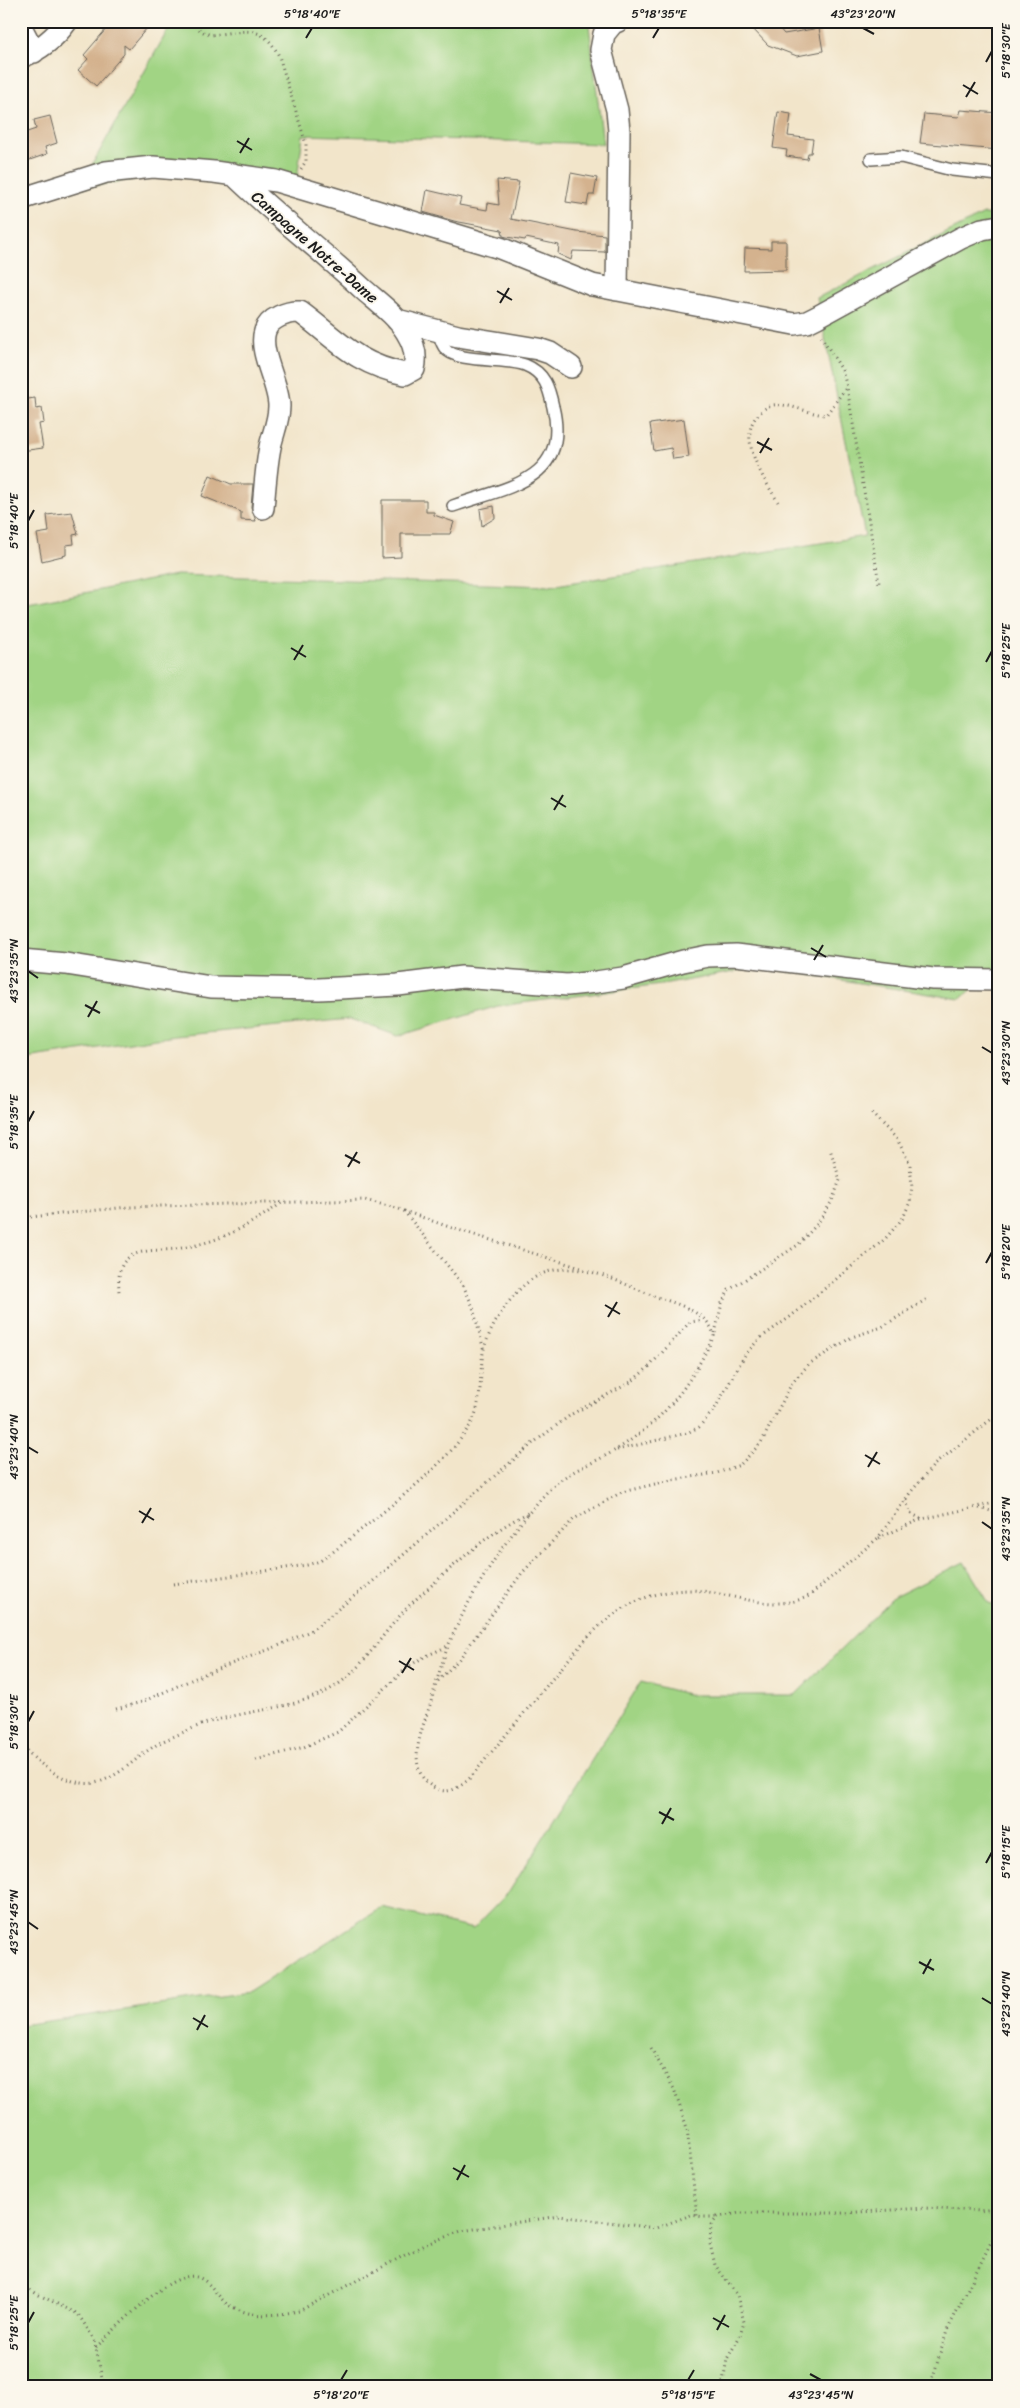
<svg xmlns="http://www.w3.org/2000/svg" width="1020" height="2408" viewBox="0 0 1020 2408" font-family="Sriracha,sans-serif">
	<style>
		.green { fill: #a1d484; stroke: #5e7850 }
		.building { fill: #d4b28e }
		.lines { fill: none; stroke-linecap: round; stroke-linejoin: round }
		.service-casing { stroke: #676259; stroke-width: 14 }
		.minor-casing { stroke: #676259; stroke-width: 24 }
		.path { stroke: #676259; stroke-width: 3; stroke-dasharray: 1 4; stroke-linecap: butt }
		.service { stroke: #fff; stroke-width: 11 }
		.minor { stroke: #fff; stroke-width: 21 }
		.ticks { fill: none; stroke: #1c1c1c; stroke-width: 2 }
		.labels { text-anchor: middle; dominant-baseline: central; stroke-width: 4; stroke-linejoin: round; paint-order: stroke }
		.street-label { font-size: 16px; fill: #1c1c1c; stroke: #fbf7ec }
		.neatline { fill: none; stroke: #1c1c1c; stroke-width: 2 }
		.ticks-label { font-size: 12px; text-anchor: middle; fill: #1c1c1c }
	</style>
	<rect width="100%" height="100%" fill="#fbf7ec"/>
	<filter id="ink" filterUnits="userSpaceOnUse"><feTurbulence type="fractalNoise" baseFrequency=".02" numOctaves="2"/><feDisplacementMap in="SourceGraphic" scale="10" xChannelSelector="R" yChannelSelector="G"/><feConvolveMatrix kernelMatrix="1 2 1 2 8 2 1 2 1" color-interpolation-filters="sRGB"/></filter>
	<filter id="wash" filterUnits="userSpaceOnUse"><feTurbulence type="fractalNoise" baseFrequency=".0096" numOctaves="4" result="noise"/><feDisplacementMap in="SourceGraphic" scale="20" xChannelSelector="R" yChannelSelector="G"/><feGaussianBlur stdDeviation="1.12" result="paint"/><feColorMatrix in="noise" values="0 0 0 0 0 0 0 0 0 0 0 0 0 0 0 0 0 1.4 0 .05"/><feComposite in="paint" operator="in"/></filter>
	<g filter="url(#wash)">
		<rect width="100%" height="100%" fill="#f2e5ca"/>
		<path class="green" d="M173,21h427l-11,4 14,119 -300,-9 -8,59 -75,-18 -71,1 -67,11 7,-18z
			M984,214l15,1v753l-39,31 -199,-32 -93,17 -170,22 -100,30 -48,-17 -175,17 -154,24v-459l2,4 153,-30 374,11 315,-50 -48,-238z
			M964,1562l25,41 10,5v779h-978v-362l228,-33 133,-85 91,22 36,-37 132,-210 50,13h104l99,-98z"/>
		<g id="blocks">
			<path class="building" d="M113,21h40l-24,28 -5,-4v9l-28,32 -18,-16 10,-11 -4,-4z
				M760,21h13l11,13 35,-6 4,23 -26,5 -29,-11 -16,-17z
				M961,110l38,3v37l-79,-7 4,-29 35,3z
				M778,112l13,2 -3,22 25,3 -2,14h-3l-1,6 -21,-3 1,-6 -14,-2z
				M50,116l7,27 -12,4 2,7 -26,9v-29l15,-5 -2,-9z
				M571,173l26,5 -3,17h-5l-2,10 -21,-3z
				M497,180l22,2 -8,37 66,13 28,3v17l-32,-1 -2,9 -13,-6 1,-9 -33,-7 -1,2 -18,-3 -4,-1 -1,-6 -48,-9 -31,-9 4,-22 34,8 -2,7 28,5 1,-7 11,2z
				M771,241h15v29l-42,1 1,-23 26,1z
				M35,398l1,11 6,-1 2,15 -5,1 4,24 -22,3v-51z
				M684,419l5,38 -16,2 -2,-11 -17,3 -4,-27z
				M210,475l21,9h22l-2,23 5,14 -15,-1v-8l-39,-16z
				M382,500h44v12h8v3l20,7 -4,12h-49v23l-19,1z
				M494,506l1,12 -13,8 -2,-17z
				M72,512l6,22 -5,1 1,9 -8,1v10l-24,6 -5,-27 12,-2 -2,-17z"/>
		</g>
	</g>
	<g filter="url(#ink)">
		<use href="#blocks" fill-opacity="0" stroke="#676259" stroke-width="1"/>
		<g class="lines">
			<defs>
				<path id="service" d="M871,159l30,-2 51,13 47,5
					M438,331c2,5 3,13 7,17 12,16 61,9 80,17 20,8 24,23 28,42 18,74 -47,80 -100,99"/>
				<path id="minor" d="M21,27l13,25
					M21,57c19,-7 34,-19 46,-36
					M233,174c42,41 88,76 131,116 15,13 33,26 43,43 7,11 10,23 7,36l-9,5c-50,-10 -67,-34 -105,-62 -12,-1 -31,6 -35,19 -7,21 14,53 14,75 0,15 -6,27 -9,41 -4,20 -5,41 -7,61
					M21,199l85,-27 47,-5 61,5 62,9 224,67 92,37 202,39 13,-2 10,-5 144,-79 21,-9 17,-3
					M617,290l2,-159 -2,-21 -16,-60 3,-16 9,-11 5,-2
					M397,320l61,16 80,13 12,4 21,14
					M21,960l45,4 145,23 108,2 79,-4 64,-8 105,8 29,-3 27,-4 60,-17 25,-5 28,-1 197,24 66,1"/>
			</defs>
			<use href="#service" class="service-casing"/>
			<use href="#minor" class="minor-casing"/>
			<path class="path" d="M193,21c5,9 9,11 18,14 33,-3 51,-13 68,21l27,88v17l-5,8
				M821,336l21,34 5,17 32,196
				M778,502c-12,-20 -42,-63 -21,-86 4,-4 9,-10 16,-11 17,-2 36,9 53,10l20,-27
				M404,1211l59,74 10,22 11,44
				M21,1218l107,-11 237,-7 31,8 56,20 129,40
				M119,1296c0,-11 -2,-24 5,-34 11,-14 36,-11 51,-13 44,-6 72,-22 108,-47
				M715,1333l7,-30 7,-13 69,-45 20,-22 14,-22 8,-21 -10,-31
				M617,1450l70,-17 12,-6 15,-17 31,-55 14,-16 31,-22 95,-78 18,-21 7,-16 2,-15 -2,-23 -13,-25 -27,-27
				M906,1500l4,13 12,6 77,-17
				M979,1508l12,3 8,6
				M879,1538l42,-19
				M173,1584l134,-19 13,-4c18,-12 34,-26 51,-39 33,-27 75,-59 98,-95 14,-20 10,-50 14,-74 4,-18 14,-35 25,-50 43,-59 93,-28 146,-7 20,7 56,16 60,40 -26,52 -49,84 -100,115 -23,14 -48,20 -67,41 -40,44 -75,97 -98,152 -8,19 -13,41 -19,61 -9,27 -27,68 7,84 13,6 24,-3 34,-12 27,-33 55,-66 82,-99 20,-23 39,-50 66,-67 21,-14 46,-21 72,-21 40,2 80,24 118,6l69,-58 32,-45 24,-28 65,-52
				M438,1681l22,-23 62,-85 52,-54 48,-27 50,-12 45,-7 23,-8 21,-22 31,-60 17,-19 43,-27 30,-10 45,-28
				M116,1709l26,-7 60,-27 76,-29 34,-16 60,-48 161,-139 39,-29 59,-32 18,-15 41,-45 13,-2
				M21,1742c12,21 48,45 73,41 28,-5 48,-34 74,-44 16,-7 33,-15 49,-19 39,-11 82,-12 117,-33 26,-16 44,-47 64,-69 13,-16 29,-28 44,-42 28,-25 54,-48 88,-64
				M256,1760l48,-13 34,-15 71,-66 15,-9 24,-11
				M651,2048l23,41 13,39 10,88
				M21,2248l3,37 13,9 41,20 16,25 10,48
				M21,2303l3,-18
				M96,2347c21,-19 60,-61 86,-69 24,-8 31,15 46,27 4,2 10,4 14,6 18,7 39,3 57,0l125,-66 37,-14 98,-15 97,12 35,-13 13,2h14
				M722,2387l5,-28 13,-23 4,-14 -7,-27 -22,-30 -5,-21 1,-19 7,-8 21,-4h103l83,-5 55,3 19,-3
				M930,2387l17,-56 52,-105"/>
			<use href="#service" class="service"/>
			<use href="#minor" class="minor"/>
		</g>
	</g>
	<path class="ticks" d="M863,28l11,6M306,38l6,-10M653,38l6,-10M986,62l6,-11M963,85l15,9M966,97l9,-15M237,141l15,9M240,153l9,-15M497,291l15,9M500,303l9,-15M757,442l15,8M760,453l9,-15M28,521l6,-11M291,648l15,9M294,660l9,-15M986,662l6,-11M551,798l15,9M554,810l9,-15M811,948l15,9M814,960l9,-15M28,971l10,7M85,1005l15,8M88,1017l9,-16M982,1047l10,6M28,1122l6,-11M345,1155l15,8M348,1167l9,-15M986,1263l6,-11M605,1305l15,9M608,1317l9,-15M28,1447l10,6M865,1455l15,9M868,1467l9,-15M139,1511l15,9M982,1522l10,7M142,1523l9,-15M399,1661l15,9M402,1673l9,-15M28,1722l6,-11M659,1812l15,8M662,1824l9,-16M986,1863l6,-11M28,1922l10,7M919,1962l15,8M923,1974l8,-15M982,1998l10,6M193,2018l15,9M197,2030l8,-15M453,2168l16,9M457,2180l8,-15M713,2318l16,9M28,2323l6,-11M717,2330l8,-15M810,2374l11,6M341,2380l6,-10M688,2380l6,-10"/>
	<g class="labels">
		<g class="street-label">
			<text transform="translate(315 247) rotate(41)">Campagne Notre-Dame</text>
		</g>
	</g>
	<rect width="1020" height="2408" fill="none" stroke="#fbf7ec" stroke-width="55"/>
	<rect x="28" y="28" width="964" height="2352" class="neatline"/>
	<g class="ticks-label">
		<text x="312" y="18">5°18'40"E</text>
		<text x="659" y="18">5°18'35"E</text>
		<text x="863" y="18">43°23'20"N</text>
		<text transform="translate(1006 51) rotate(-90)" y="4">5°18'30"E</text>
		<text transform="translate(14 521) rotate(-90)" y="4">5°18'40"E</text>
		<text transform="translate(1006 651) rotate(-90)" y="4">5°18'25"E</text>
		<text transform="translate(14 971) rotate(-90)" y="4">43°23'35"N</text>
		<text transform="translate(1006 1053) rotate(-90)" y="4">43°23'30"N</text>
		<text transform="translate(14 1122) rotate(-90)" y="4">5°18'35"E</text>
		<text transform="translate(1006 1252) rotate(-90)" y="4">5°18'20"E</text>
		<text transform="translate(14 1447) rotate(-90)" y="4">43°23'40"N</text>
		<text transform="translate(1006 1529) rotate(-90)" y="4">43°23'35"N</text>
		<text transform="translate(14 1722) rotate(-90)" y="4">5°18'30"E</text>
		<text transform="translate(1006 1852) rotate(-90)" y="4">5°18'15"E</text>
		<text transform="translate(14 1922) rotate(-90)" y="4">43°23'45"N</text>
		<text transform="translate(1006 2004) rotate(-90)" y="4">43°23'40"N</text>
		<text transform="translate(14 2323) rotate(-90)" y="4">5°18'25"E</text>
		<text x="341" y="2399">5°18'20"E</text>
		<text x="688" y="2399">5°18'15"E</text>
		<text x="821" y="2399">43°23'45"N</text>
	</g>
</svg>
